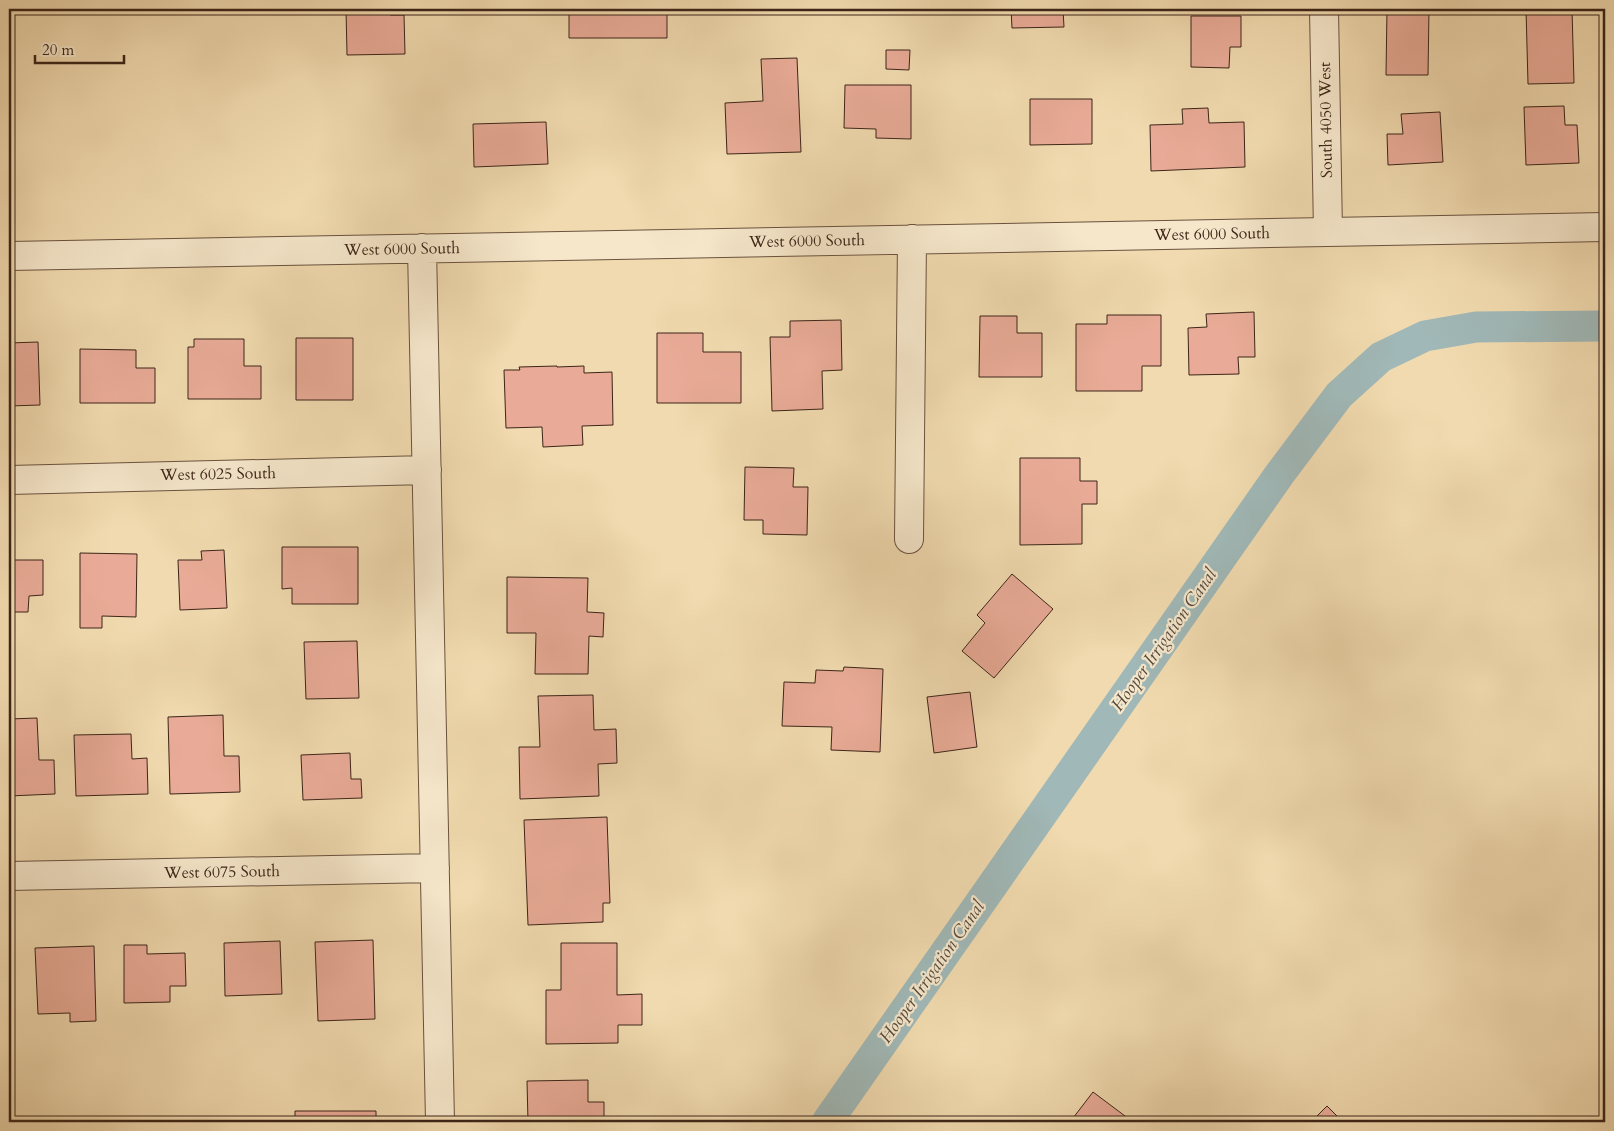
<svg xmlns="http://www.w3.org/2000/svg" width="1614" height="1131" viewBox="0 0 1614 1131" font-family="Cardo,serif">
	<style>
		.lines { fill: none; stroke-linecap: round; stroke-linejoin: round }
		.canal { stroke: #a0b8b7; stroke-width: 31 }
		.building { fill: #e9ab97; stroke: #3c2518 }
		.minor-casing { stroke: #69523e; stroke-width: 30 }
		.minor { stroke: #f6e7cb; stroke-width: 28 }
		.labels { text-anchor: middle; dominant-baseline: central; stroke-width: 4.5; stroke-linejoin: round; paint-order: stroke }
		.street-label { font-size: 16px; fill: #3c2518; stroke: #f6e7cb }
		.water-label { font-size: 18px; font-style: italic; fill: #554a40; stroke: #f6e7cb }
	</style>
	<rect width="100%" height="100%" fill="#f1daaf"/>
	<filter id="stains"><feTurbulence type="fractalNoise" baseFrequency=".004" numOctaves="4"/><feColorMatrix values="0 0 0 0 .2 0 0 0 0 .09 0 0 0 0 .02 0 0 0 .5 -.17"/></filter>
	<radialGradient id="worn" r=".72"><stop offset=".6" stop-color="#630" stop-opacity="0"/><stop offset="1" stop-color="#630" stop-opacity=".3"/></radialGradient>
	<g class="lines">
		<path class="canal" d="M827,1122l452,-647 60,-80 42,-38 44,-21 51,-9 129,-1"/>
	</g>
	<path class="building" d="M346,9h44v6h14l1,39 -58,1z
		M569,9h98v29h-98z
		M1011,9h52l1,18 -52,1z
		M1387,9h42l-1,66h-42z
		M1526,9h46l2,74 -46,1z
		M1191,16h50v31h-11l-1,21 -38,-1z
		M886,50h24l-1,20 -23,-1z
		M797,58l4,94 -74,2 -2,-51 38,-2 -2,-42z
		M845,85h66v54l-35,-1v-9l-32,-1z
		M1030,99h62v45l-62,1z
		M1564,106l1,19h12l2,38 -53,2 -2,-58z
		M1208,108l1,15 35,-1 1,45 -94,4 -1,-46 33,-1 -1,-15z
		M1440,112l3,50 -55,3 -1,-31h16l-2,-20z
		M546,122l2,42 -74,3 -1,-43z
		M1254,312l1,45h-17l1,17 -50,1 -1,-47 19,-1 -1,-13z
		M1107,315h54v51h-19v25h-66v-67h31z
		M980,316h37v17h25v44h-63z
		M841,320l1,50 -20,1 1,38 -51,2 -2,-74h20v-16z
		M657,333h46v19h38v51h-84z
		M296,338h57v62h-57z
		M194,339h50v27h17v33h-73v-52h6z
		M38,342l2,63 -31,1v-63z
		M80,349l56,1v18h19v35h-75z
		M557,366v1l27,-1v7l28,-1 1,53 -31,1 1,19 -40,2 -1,-20 -36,1 -2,-58h16l-1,-3z
		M1020,458h60v23h17v23h-15v40l-62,1z
		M745,467l49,1 -1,19h15l-1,48 -44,-1v-14h-19z
		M282,547h76v57h-66v-16l-10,1z
		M224,550l3,58 -47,2 -2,-50h24l-1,-9z
		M80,553l57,1 -1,63 -34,-1v12h-22z
		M9,560h34v35l-14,1 -1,16h-19z
		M1012,574l41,35 -59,69 -32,-27 23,-28 -8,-8z
		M507,577l81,1 -1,34 17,1 -1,24 -14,-1 -1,38h-53l1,-41h-29z
		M357,641l2,57 -53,1 -2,-57z
		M844,667l39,2 -3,83 -49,-2 1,-23 -50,-1 2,-44 31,1 1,-13 27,1z
		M970,692l7,55 -43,6 -7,-56z
		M593,695l1,35 22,-1 1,34 -19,1 1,32 -79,3 -1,-52h21l-2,-51z
		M223,715l1,41h15l1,36 -70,2 -2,-77z
		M37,718l2,42h15l1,34 -46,2v-77z
		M131,734l1,25 15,-1 1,36 -72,2 -2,-61z
		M350,753l1,26h10l1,19 -59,2 -2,-45z
		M607,817l3,86h-7v19l-75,3 -4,-105z
		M373,940l2,79 -57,2 -3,-79z
		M280,941l2,53 -57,2 -1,-53z
		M561,943h56v52l25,-1v31h-24v18l-72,1v-54h15z
		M124,945h23v9l38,-1 1,33h-16v16l-46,1z
		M94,946l2,75 -26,1v-9l-32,1 -3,-66z
		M588,1080v22h16v20h-76l-1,-41z
		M1093,1092l40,30h-63z
		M1327,1106l16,16h-32z
		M295,1111h81v11h-81z"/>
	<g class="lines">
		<defs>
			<path id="minor" d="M1324,9l4,223
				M422,248l18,874
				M9,256l1596,-29
				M9,480l418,-10
				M909,539l3,-300
				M9,876l426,-8"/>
		</defs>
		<use href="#minor" class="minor-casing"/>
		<use href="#minor" class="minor"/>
	</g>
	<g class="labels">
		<g class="street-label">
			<text transform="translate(1326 120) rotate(-91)">South 4050 West</text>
			<text transform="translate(1212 234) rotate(-1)">West 6000 South</text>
			<text transform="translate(807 241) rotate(-1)">West 6000 South</text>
			<text transform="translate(402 249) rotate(-1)">West 6000 South</text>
			<text transform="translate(218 474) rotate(-1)">West 6025 South</text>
			<text transform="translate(222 872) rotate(-1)">West 6075 South</text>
		</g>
		<g class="water-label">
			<text transform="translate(1164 640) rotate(-55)">Hooper Irrigation Canal</text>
			<text transform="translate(932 972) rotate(-55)">Hooper Irrigation Canal</text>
		</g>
	</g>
	<rect width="1614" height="1131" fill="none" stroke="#f1daaf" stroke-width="30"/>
	<rect x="10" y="10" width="1594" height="1111" fill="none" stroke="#3c2518" stroke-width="2.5"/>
	<rect x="15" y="15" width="1584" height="1101" fill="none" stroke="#3c2518"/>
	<path d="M35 55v8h89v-8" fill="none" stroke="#3c2518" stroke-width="2.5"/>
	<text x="42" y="55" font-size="15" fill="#3c2518" stroke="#f6e7cb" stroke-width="4" paint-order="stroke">20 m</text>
	<rect width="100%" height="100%" filter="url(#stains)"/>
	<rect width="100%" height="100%" fill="url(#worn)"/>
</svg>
